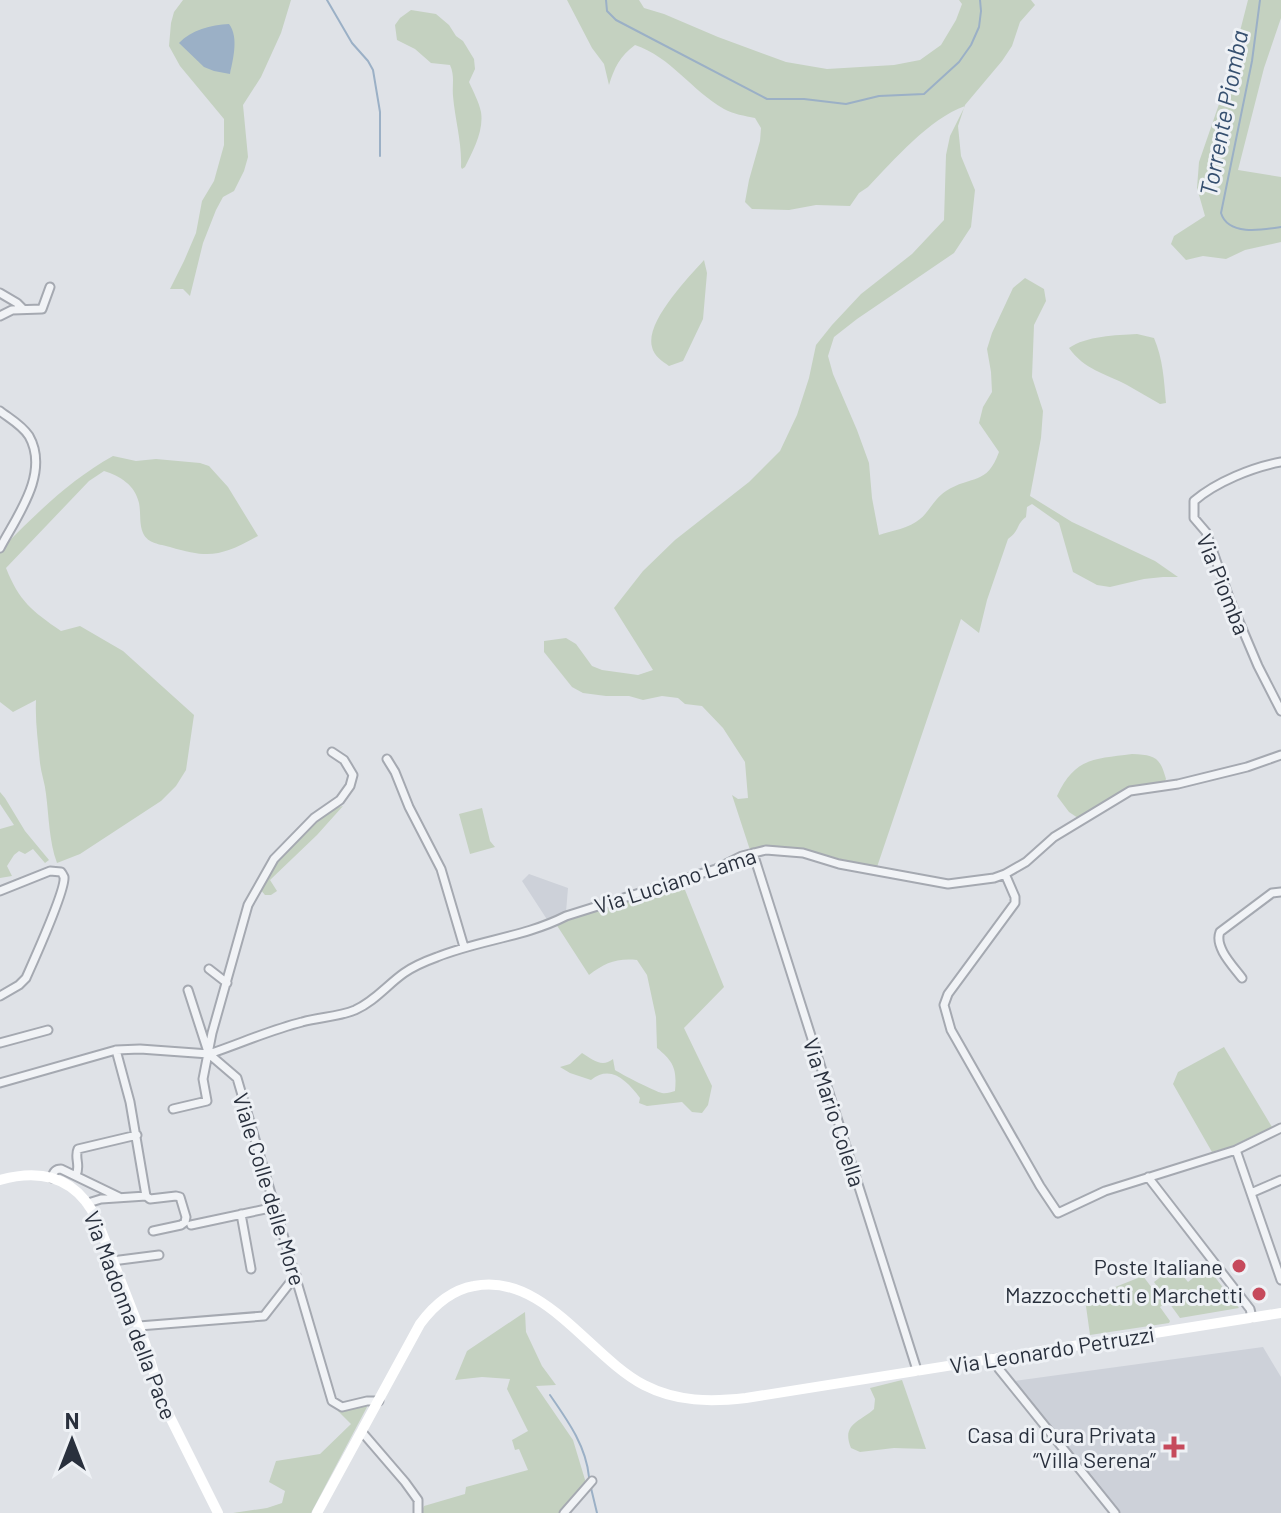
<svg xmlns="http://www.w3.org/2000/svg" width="1281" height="1513" viewBox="0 0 1281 1513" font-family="Barlow,sans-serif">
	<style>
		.built { fill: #cdd1d9 }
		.green { fill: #c4d1c0; fill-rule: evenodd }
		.water { fill: #9bb0c6 }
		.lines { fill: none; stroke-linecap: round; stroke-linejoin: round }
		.stream { stroke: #9bb0c6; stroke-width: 2 }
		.minor-casing { stroke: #a5a9b1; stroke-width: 11 }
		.minor { stroke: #f1f3f6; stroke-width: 7 }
		.secondary { stroke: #fff; stroke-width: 10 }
		.poi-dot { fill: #c64a5c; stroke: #eef1f5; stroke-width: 3 }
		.labels { text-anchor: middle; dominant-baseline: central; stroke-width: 6; stroke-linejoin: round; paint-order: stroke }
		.street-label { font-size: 22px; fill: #29303d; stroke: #eef1f5 }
		.poi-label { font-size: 22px; fill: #29303d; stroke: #eef1f5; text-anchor: end }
		.water-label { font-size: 24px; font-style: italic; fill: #354f6f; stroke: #eef1f5 }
	</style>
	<rect width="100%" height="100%" fill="#dfe2e7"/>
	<path class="built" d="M529,874l39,14 -2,24 -18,9 -26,-40z
		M1263,1347l18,30v136h-162l-104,-132z"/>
	<path class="green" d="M183,0h108l-10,33 -20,44 -18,28 5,52 -4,14 -10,20 -11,6 -7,13 -13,33 -13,53 -7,-7h-13l14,-28 12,-28 6,-32 12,-20 10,-36v-26l-44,-53 -11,-20 2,-23 3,-11zM234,39l-4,34 -44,-24 -6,-6z
		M567,0h72l5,8 20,6 54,23 68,25 41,7 67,-4 26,-5 21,-15 15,-25 6,-16 -3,-4h72l4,5 -15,17 -8,24 -10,15 -37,44 -7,21 3,30 14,34 -4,37 -17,26 -97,66 -23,18 -6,19 5,18 24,56 12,33 3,35 7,37c12,-4 31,-7 41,-16 9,-7 14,-20 26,-28 25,-16 41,-5 53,-39l-20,-29 4,-16 9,-15 -1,-20 -4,-23 5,-16 21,-45 12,-10 19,11 2,12 -12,24 -2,52 11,34 -2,27 -11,58 42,26 83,39 23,16h-15l-19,2 -34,8 -13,-2 -24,-13 -14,-49 -27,-19 -5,3 -1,10c-10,7 -6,14 -18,22l-21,61 -8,33 -18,-14 -84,248 -73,-16 -47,-2 -7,1 -18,-55 6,4 10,-1 -3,-36 -22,-34 -21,-22 -17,-2 -7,-6 -16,-2 -19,4 -14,-4h-23l-23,-3 -11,-6 -28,-35v-11l22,-3 10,6 16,22 10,4 36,5 15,-5 -39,-62 29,-37 32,-31 74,-58 31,-31 17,-36 12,-37 7,-33 16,-20 29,-31 51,-40 32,-34 2,-65 4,-19 15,-30c-36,13 -71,54 -97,81l-9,6 -9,13 -34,-1 -27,5 -37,-1 -7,-7 4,-22 11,-39 1,-13 -6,-10c-10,-2 -22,-4 -31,-9 -33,-19 -53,-52 -89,-64 -15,11 -21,23 -26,40l-5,-21 -12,-16z
		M1248,0h33v18l-17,50 -26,102 43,7v65l-36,8 -19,9 -23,-3 -17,4 -15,-16 3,-8 31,-20 -8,-28 2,-26 29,-84z
		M411,10l25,4 13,11 7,11 7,5 11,18 1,10 -6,13c4,9 10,20 12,30 3,19 -8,39 -16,55l-3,2 -1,-2c1,-25 -6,-47 -8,-71 -1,-11 2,-20 -3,-31l-19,-2 -16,-14 -18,-9 -2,-15 5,-7z
		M704,260l3,13 -4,46 -20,42 -14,5c-7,-5 -15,-10 -17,-19 -7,-25 36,-69 52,-87z
		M1137,334l17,4c9,21 10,42 12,65l-6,1c-11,-6 -22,-13 -33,-19 -23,-12 -42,-15 -58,-37 17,-12 47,-13 68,-14z
		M113,456l23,5 20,-2 44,4 9,3 19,21 30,49c-36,20 -48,23 -88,11 -10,-3 -22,-3 -27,-14 -4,-9 -2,-20 -4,-30 -4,-18 -19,-27 -35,-32l-15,10 -83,87c13,33 26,43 55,63l19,-5 43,25 71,64 -8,55 -10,16 -15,15 -81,53 -23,9c-8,-22 -8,-46 -11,-69 -1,-11 -5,-21 -6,-31 -2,-22 -5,-42 -4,-63l-23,12 -13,-10v-150l3,-5c35,-35 67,-67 110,-91z
		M1132,754c23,1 28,3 34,25l-5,10 -30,6 -52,29 -1,-6 -9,-6 -12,-16c18,-39 38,-37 75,-42z
		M0,792l5,6 20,33 24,29 -4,3 -12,-14 -8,5 -6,-3 -5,4 -7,11 5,10 -12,2v-49l14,-4 -14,-21z
		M343,806l-26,29 -47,45 7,11 -6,4h-6l-6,-7c5,-9 9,-19 15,-28 13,-18 47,-51 69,-54z
		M482,808l8,33 5,6 -25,7 -11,-40z
		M681,880l43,107 -40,41 28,58 -4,19 -6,8 -10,-1 -10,-10 -35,4 -8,-3 1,-5c-13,-17 -29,-34 -49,-18l-21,-7 -10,-6 10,-3 12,-11c11,7 20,15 31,6l2,11c6,4 41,22 47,23 4,1 9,-1 13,-2 2,-22 -1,-29 -18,-43l-1,-31 -9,-42 -10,-15c-21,-2 -32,3 -48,15l-33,-51z
		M1224,1047l48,80 -42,20 -18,5 -39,-68 5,-12z
		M1175,1266l13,16 19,-15 32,41 -59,10 -26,-36z
		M1143,1276l21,28 -4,3 10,14 -1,2 -79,12 -5,-36z
		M525,1312l1,20 16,34 14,19 -20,1 37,54 13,43 -26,30h-139l3,-7 41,-12 1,-7 62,-17 -9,-21 -4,1 -3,-10 16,-9 -21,-42 3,-10 -28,-2 -27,3 12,-29z
		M902,1380l24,69 -32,-1 -34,4 -9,-4c-10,-24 9,-26 23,-39l1,-10 -5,-11z
		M365,1404l2,3 -56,106h-78l34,-5 15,-5 3,-12 -16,-9 7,-21 44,-7 31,-30 -13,-13z"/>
	<path class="water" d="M229,24c10,13 4,35 1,50l-16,-3 -10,-4 -25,-24c12,-13 32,-18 50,-19z"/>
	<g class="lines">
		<path class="stream" d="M327,0l25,43 16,18 5,9 7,42v44
			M606,0l1,11 9,9 151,79h37l42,5 33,-8 45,-2 35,-32 12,-17 8,-18 2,-16 -1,-11
			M1260,0l-8,61 -31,152c7,23 41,17 60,14
			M550,1395c18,26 36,51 39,82
			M591,1488l6,25"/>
		<defs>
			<path id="minor" d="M0,293l17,10 5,5
				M0,316l12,-6 30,-1 8,-22
				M0,411c9,7 22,14 29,25 21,37 -12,80 -29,112
				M1281,462c-28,5 -65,20 -87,39v17l12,14 24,68 28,66 23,45
				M387,759l8,13 14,35 32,62 23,78
				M753,853l164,517
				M1005,874l10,23v6l-67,91 -4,11 7,25 89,156 18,27 47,-22 131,-41 45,-22
				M0,891l50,-20 11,1c1,1 2,3 3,5 2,13 -31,85 -38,101l-7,7 -19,11
				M209,969l18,14
				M1242,978c-9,-12 -28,-31 -22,-46l52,-39 9,-1
				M188,990l20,62
				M0,1043l48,-13
				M116,1050l14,52 16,94
				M209,1054c30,-10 61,-24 93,-32 18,-5 36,-5 53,-12 20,-9 32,-25 49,-37 10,-7 22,-12 33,-16 42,-17 88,-20 129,-41l150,-47 26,-13 24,-6 37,3 36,11 109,20 46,-6 11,-4 21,-12 28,-25 76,-46 48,-7 69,-17 34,-12
				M0,1083l116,-33 24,-1 69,5 28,24 95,323 10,6 25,-6h12
				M173,1109l34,-8 -4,-22 9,-46 36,-128 26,-46 40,-41 26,-18 10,-14 3,-11 -9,-15 -12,-8
				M1236,1150l45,130
				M76,1175c5,-9 -2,-18 2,-26l59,-14
				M1148,1177l102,132 2,8
				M52,1178c1,-6 3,-9 9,-9l58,28
				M1251,1193l30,-13
				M88,1203l13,-4 45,-3 4,3 26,-3 4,1 6,20 -1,5 -4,3 -28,6
				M241,1214l10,55
				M191,1225l84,-18
				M112,1261l47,-6
				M139,1326l125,-10 32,-41
				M994,1359l5,10 116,144
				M362,1432l43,50 13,18v13
				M564,1513l28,-32"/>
		</defs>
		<use href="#minor" class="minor-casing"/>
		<use href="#minor" class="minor"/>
		<path class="secondary" d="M0,1180c43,-12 77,-2 97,40l48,123 18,60 55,110
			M317,1513l103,-189c14,-19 31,-34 54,-38 69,-14 116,71 170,99 33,17 67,17 102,13l535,-85"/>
	</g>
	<g class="poi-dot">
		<circle cx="1239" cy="1266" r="8"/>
		<circle cx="1259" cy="1294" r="8"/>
		<path d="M1170 1435h8v8h8v8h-8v8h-8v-8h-8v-8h8z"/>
	</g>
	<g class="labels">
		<g class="street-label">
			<text transform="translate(1224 584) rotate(68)">Via Piomba</text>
			<text transform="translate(675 880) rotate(-18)">Via Luciano Lama</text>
			<text transform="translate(835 1112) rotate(72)">Via Mario Colella</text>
			<text transform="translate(270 1189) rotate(73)">Viale Colle delle More</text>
			<text transform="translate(131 1315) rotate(69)">Via Madonna della Pace</text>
			<text transform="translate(1052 1349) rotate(-9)">Via Leonardo Petruzzi</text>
		</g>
		<g class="poi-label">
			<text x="1223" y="1266">Poste Italiane</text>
			<text x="1243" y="1294">Mazzocchetti e Marchetti</text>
			<text x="1156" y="1434">Casa di Cura Privata<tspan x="1156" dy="25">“Villa Serena”</tspan></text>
		</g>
		<g class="water-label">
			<text transform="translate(1223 113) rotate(-79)">Torrente Piomba</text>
		</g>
	</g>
	<g transform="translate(72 1441)" stroke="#eef1f5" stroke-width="6" paint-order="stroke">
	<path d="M0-6L14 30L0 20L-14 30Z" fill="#29303d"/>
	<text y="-12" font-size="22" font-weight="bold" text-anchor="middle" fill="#29303d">N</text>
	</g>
</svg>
